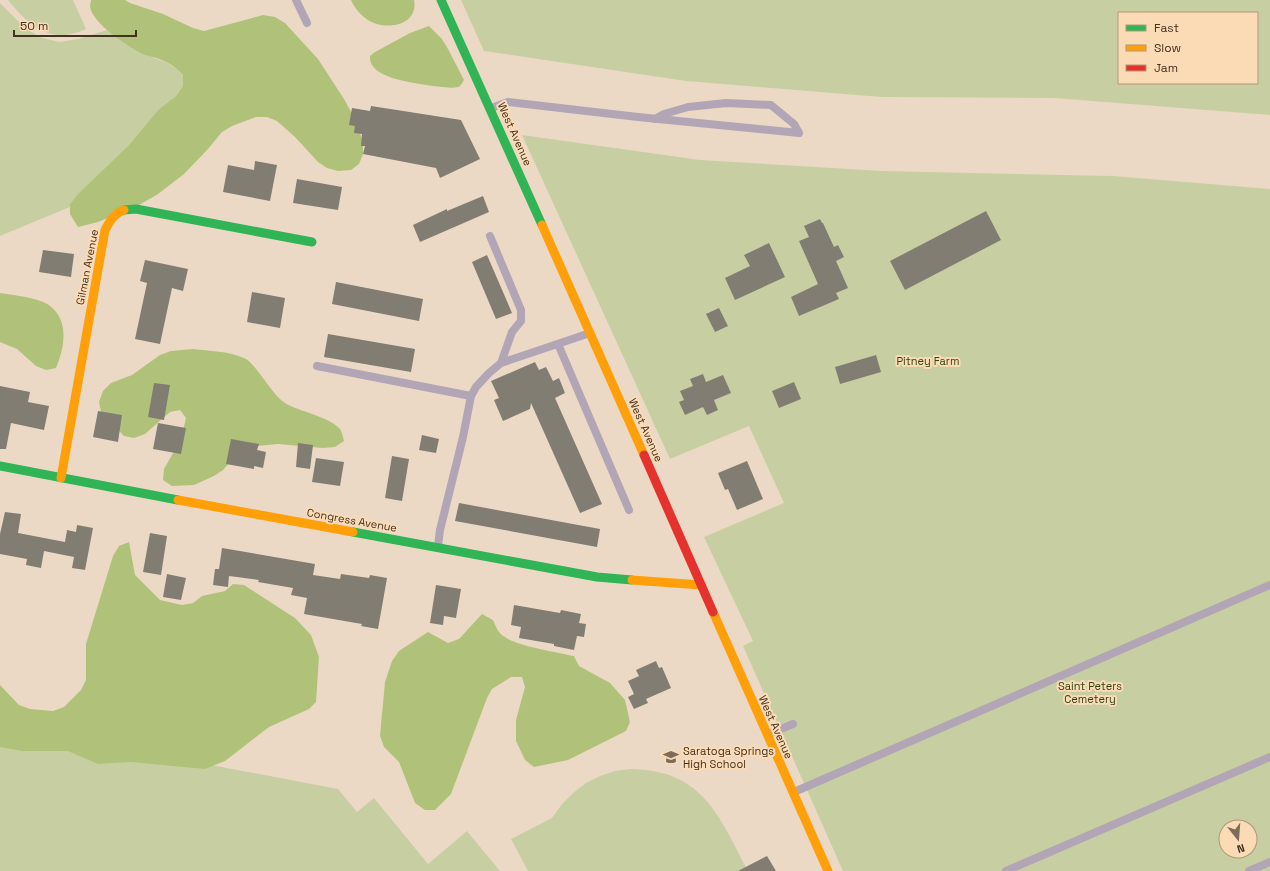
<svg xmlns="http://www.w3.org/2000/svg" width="1270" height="871" viewBox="0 0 1270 871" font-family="'Space Grotesk',sans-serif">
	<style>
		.green { fill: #c7cfa2; fill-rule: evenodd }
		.forest { fill: #b0c27a }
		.building { fill: #817d73 }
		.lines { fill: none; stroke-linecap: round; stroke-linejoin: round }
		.lane { stroke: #b2a5b5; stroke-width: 8 }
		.fast { stroke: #30b455; stroke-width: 9 }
		.slow { stroke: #ff9f0a; stroke-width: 9 }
		.jam { stroke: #e5322d; stroke-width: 9 }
		.labels { text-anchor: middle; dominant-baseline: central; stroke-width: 4; stroke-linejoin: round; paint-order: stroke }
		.street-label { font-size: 11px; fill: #423220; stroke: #fbdab6 }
		.park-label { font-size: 11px; fill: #304416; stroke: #fbdab6 }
		.poi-label { font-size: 11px; fill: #423220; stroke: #fbdab6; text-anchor: start }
	</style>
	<rect width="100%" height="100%" fill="#ecd9c5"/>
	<path class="green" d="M8,0h65l13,29c-35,16 -56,-2 -78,-29z
		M461,0h809v115l-216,-17 -173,-1 -195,-16 -202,-30zM1119,13h138v70h-138z
		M0,3l22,22 17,12 20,5 19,-3 29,-9c12,9 23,18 37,24 18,8 24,6 39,21v11l-7,10 -18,14 -30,36 -58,58v3l-70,29z
		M522,135l178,25 182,11 231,5 157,13v682h-427l-100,-225 10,-5 -49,-104 80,-34 -35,-77 -79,33zM1226,827h24v24h-24z
		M0,725l338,64 19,23 17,-14 54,66 39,-33 33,40h-500z
		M631,769c72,1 88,47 117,102h-220l-17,-32 41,-21 10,-14 11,-11 13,-10 14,-7 15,-5z"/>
	<path class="forest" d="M91,0h34l5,3 33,11 30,14 11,3 59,-16 12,2 10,6 33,36 26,40 12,22 7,21v12l-4,10 -8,6 -13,1 -11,-3 -9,-6 -23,-25 -18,-16 -10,-4h-11l-24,9 -10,6 -14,17 -24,25 -26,20 -19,11 -41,17 -20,5 -8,-13v-10l8,-10 50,-48 30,-36 18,-14 7,-10v-11c-5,-5 -10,-10 -17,-13 -7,-4 -14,-5 -21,-7 -14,-6 -54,-32 -55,-49 0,-2 1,-4 1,-6z
		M351,0h63c4,20 -16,28 -33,25 -13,-2 -25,-13 -30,-25z
		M429,26l13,13 6,10 16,31c-2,3 -3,6 -6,7 -8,2 -23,-1 -32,-2 -15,-3 -58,-7 -56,-29l5,-4 35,-19z
		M0,293c13,2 41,5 50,13 20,15 14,43 6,62l-10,2 -10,-4 -19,-17 -17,-7z
		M193,349c17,2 35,2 51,9 12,5 27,36 41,45 15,9 43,13 55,26 2,3 3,8 4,12l-9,6 -12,1 -45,-4 -33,3 -8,7 -14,16 -9,6 -20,9 -22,1 -9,-6 1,-11 17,-30 5,-21 -6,-8 -10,2 -25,22 -11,4 -10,-2 -23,-24 -2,-10 4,-11 8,-8 21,-8 28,-20 11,-4z
		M129,542l6,33 25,25 22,5 11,-2 9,-7 23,-5 8,-7 11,1 51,33 16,17 8,22 -3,45 -7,7 -40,18 -44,34 -20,8 -74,-7 -33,2 -30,-13h-46l-22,-4v-62l19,20 11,4 23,2 11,-4 17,-17 5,-10v-36l27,-88 6,-10z
		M482,614l11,6c3,7 5,13 12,17 12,9 52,15 69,19l5,10 31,17 15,17 5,22 -4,9 -58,29 -34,7 -9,-7 -9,-19v-21l9,-33 -3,-10h-11l-19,12 -5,9 -36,96 -16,16h-10l-10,-7 -16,-41 -15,-15 -4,-11 5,-54 7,-21 7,-10 29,-19 20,11 11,-4z"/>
	<path class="building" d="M371,106l90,14 19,39 -40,19 -4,-10 -73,-14 2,-8h-4l1,-12 -8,-1 1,-7 -6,-1 3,-17 18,3z
		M255,161l22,4 -7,36 -47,-9 5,-27 26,5z
		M297,179l45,8 -4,23 -45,-7z
		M483,196l6,16 -69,30 -7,-17 34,-16v2z
		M986,211l15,29 -96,50 -15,-29z
		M820,219l2,4h1l11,24 4,-2 6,12 -8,4 12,27 -12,5 3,6 -40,17 -8,-19 27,-13 -19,-43 10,-4 -5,-11z
		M769,243l16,34 -50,23 -10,-22 25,-12 -6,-11z
		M43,250l31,4 -3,23 -32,-5z
		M487,255l25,58 -16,6 -24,-57z
		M145,260l43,9 -5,22 -11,-3 -12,56 -25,-5 12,-56 -7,-2z
		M336,282l87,17 -4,22 -87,-17z
		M252,292l33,6 -5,30 -33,-6z
		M719,308l9,18 -13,6 -9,-18z
		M328,334l87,15 -4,23 -87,-15z
		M876,355l5,17 -41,12 -5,-17z
		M535,362l4,8 7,-3 7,14 6,-3 6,15 -10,5 47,106 -22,9 -49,-110 -1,6 -27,12 -9,-21 5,-2 -8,-17z
		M703,374l3,8 17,-7 8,18 -17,7 4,10 -11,5 -4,-8 -18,8 -6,-13 5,-2 -4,-9 13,-5 -3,-7z
		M794,382l7,17 -22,9 -7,-17z
		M154,383l16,2 -6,35 -16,-3z
		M0,386l30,6 -2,10 21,4 -5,24 -33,-7 -5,26h-6z
		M98,411l24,4 -4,27 -25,-5z
		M158,423l28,5 -5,26 -28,-5z
		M422,435l17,4 -3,14 -17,-3z
		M231,439l28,5 -2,6 9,2 -3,16 -9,-2v3l-28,-5z
		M298,443l15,2 -3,24 -14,-2z
		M392,456l17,3 -7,42 -17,-3z
		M316,458l28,4 -4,24 -28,-4z
		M747,461l16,38 -26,11 -9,-21 -3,1 -7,-17z
		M459,503l141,26 -3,18 -142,-26z
		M5,512l16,2 -3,19 47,9 2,-12 9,2 1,-7 16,3 -8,42 -13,-2 2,-11 -30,-6 -3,17 -15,-3 1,-6 -27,-5v-20z
		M150,533l17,3 -6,39 -18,-3z
		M222,548l93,16 -2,11 27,4 1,-5 28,4 1,-3 17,3 -9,51 -17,-3 1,-2 -58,-10 3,-16 -16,-3 2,-7 -35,-6 1,-2 -30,-4 -1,11 -15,-2 2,-16h4z
		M167,574l19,4 -5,22 -18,-3z
		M436,585l25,4 -5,29 -12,-2 -1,9 -13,-2z
		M514,605l46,8 1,-3 20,4 -2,9 7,1 -2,13 -7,-1 -3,14 -20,-4v-2l-35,-6 2,-11 -10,-2z
		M656,661l3,7 3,-1 9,21 -25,11 2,4 -14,6 -6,-12 6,-3 -6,-13 11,-5 -3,-6z
		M767,856l9,15h-38z"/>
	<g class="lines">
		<path class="lane" d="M296,0l11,23
			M491,108l17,-6 130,15 161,16
			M655,119l9,-5 24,-7 38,-4 45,2 23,19 5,9
			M490,236l31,74v11l-9,11 -11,31
			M558,344l71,166
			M317,366l154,30
			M438,546l2,-16 23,-93 8,-41 5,-9 13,-14 12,-10 89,-30
			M769,734l24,-10
			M794,792l476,-207
			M1006,871l264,-114
			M1249,871l21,-9"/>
		<path class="fast" d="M441,0l101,225
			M124,210l12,-1 176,33
			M0,466l178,34
			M353,532l244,45 35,3"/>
		<path class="slow" d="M542,225l102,230
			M61,478l44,-248c5,-9 9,-17 19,-20
			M178,500l175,32
			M632,580l69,5
			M713,612l115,259"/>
		<path class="jam" d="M644,455l69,157"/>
	</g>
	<defs>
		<symbol id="school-bare" viewBox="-9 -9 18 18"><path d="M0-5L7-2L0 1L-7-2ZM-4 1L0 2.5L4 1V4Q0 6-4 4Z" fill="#7e6c5a" stroke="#fbdab6" stroke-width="2.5" paint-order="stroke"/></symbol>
	</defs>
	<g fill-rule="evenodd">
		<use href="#school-bare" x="660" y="746" width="22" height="22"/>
	</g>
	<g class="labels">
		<g class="street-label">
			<text transform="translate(515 134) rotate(66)">West Avenue</text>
			<text transform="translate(87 267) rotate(-79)">Gilman Avenue</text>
			<text transform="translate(646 430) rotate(66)">West Avenue</text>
			<text transform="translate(352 520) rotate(10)">Congress Avenue</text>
			<text transform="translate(776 727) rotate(66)">West Avenue</text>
		</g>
		<g class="park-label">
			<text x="928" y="361">Pitney Farm</text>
			<text x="1090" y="686">Saint Peters<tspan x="1090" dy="13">Cemetery</tspan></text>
		</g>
		<g class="poi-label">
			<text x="683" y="751">Saratoga Springs<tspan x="683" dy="13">High School</tspan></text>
		</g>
	</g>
	<rect x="1118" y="12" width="140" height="72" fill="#fbdab6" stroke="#b1977a"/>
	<rect x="1126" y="25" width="20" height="6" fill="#30b455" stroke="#b1977a"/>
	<text x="1154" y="32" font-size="12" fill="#423220">Fast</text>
	<rect x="1126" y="45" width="20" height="6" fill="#ff9f0a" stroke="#b1977a"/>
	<text x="1154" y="52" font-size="12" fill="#423220">Slow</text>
	<rect x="1126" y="65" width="20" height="6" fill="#e5322d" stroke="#b1977a"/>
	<text x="1154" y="72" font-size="12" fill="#423220">Jam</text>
	<g transform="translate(1238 839) rotate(163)"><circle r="19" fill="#fbdab6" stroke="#b1977a"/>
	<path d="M0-3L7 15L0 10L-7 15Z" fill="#7e6c5a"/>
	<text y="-6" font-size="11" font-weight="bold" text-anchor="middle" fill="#423220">N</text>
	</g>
	<path d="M14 30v6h122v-6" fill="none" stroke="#423220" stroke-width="2"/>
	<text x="20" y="30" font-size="12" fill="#423220" stroke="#fbdab6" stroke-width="3" paint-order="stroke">50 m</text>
</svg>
